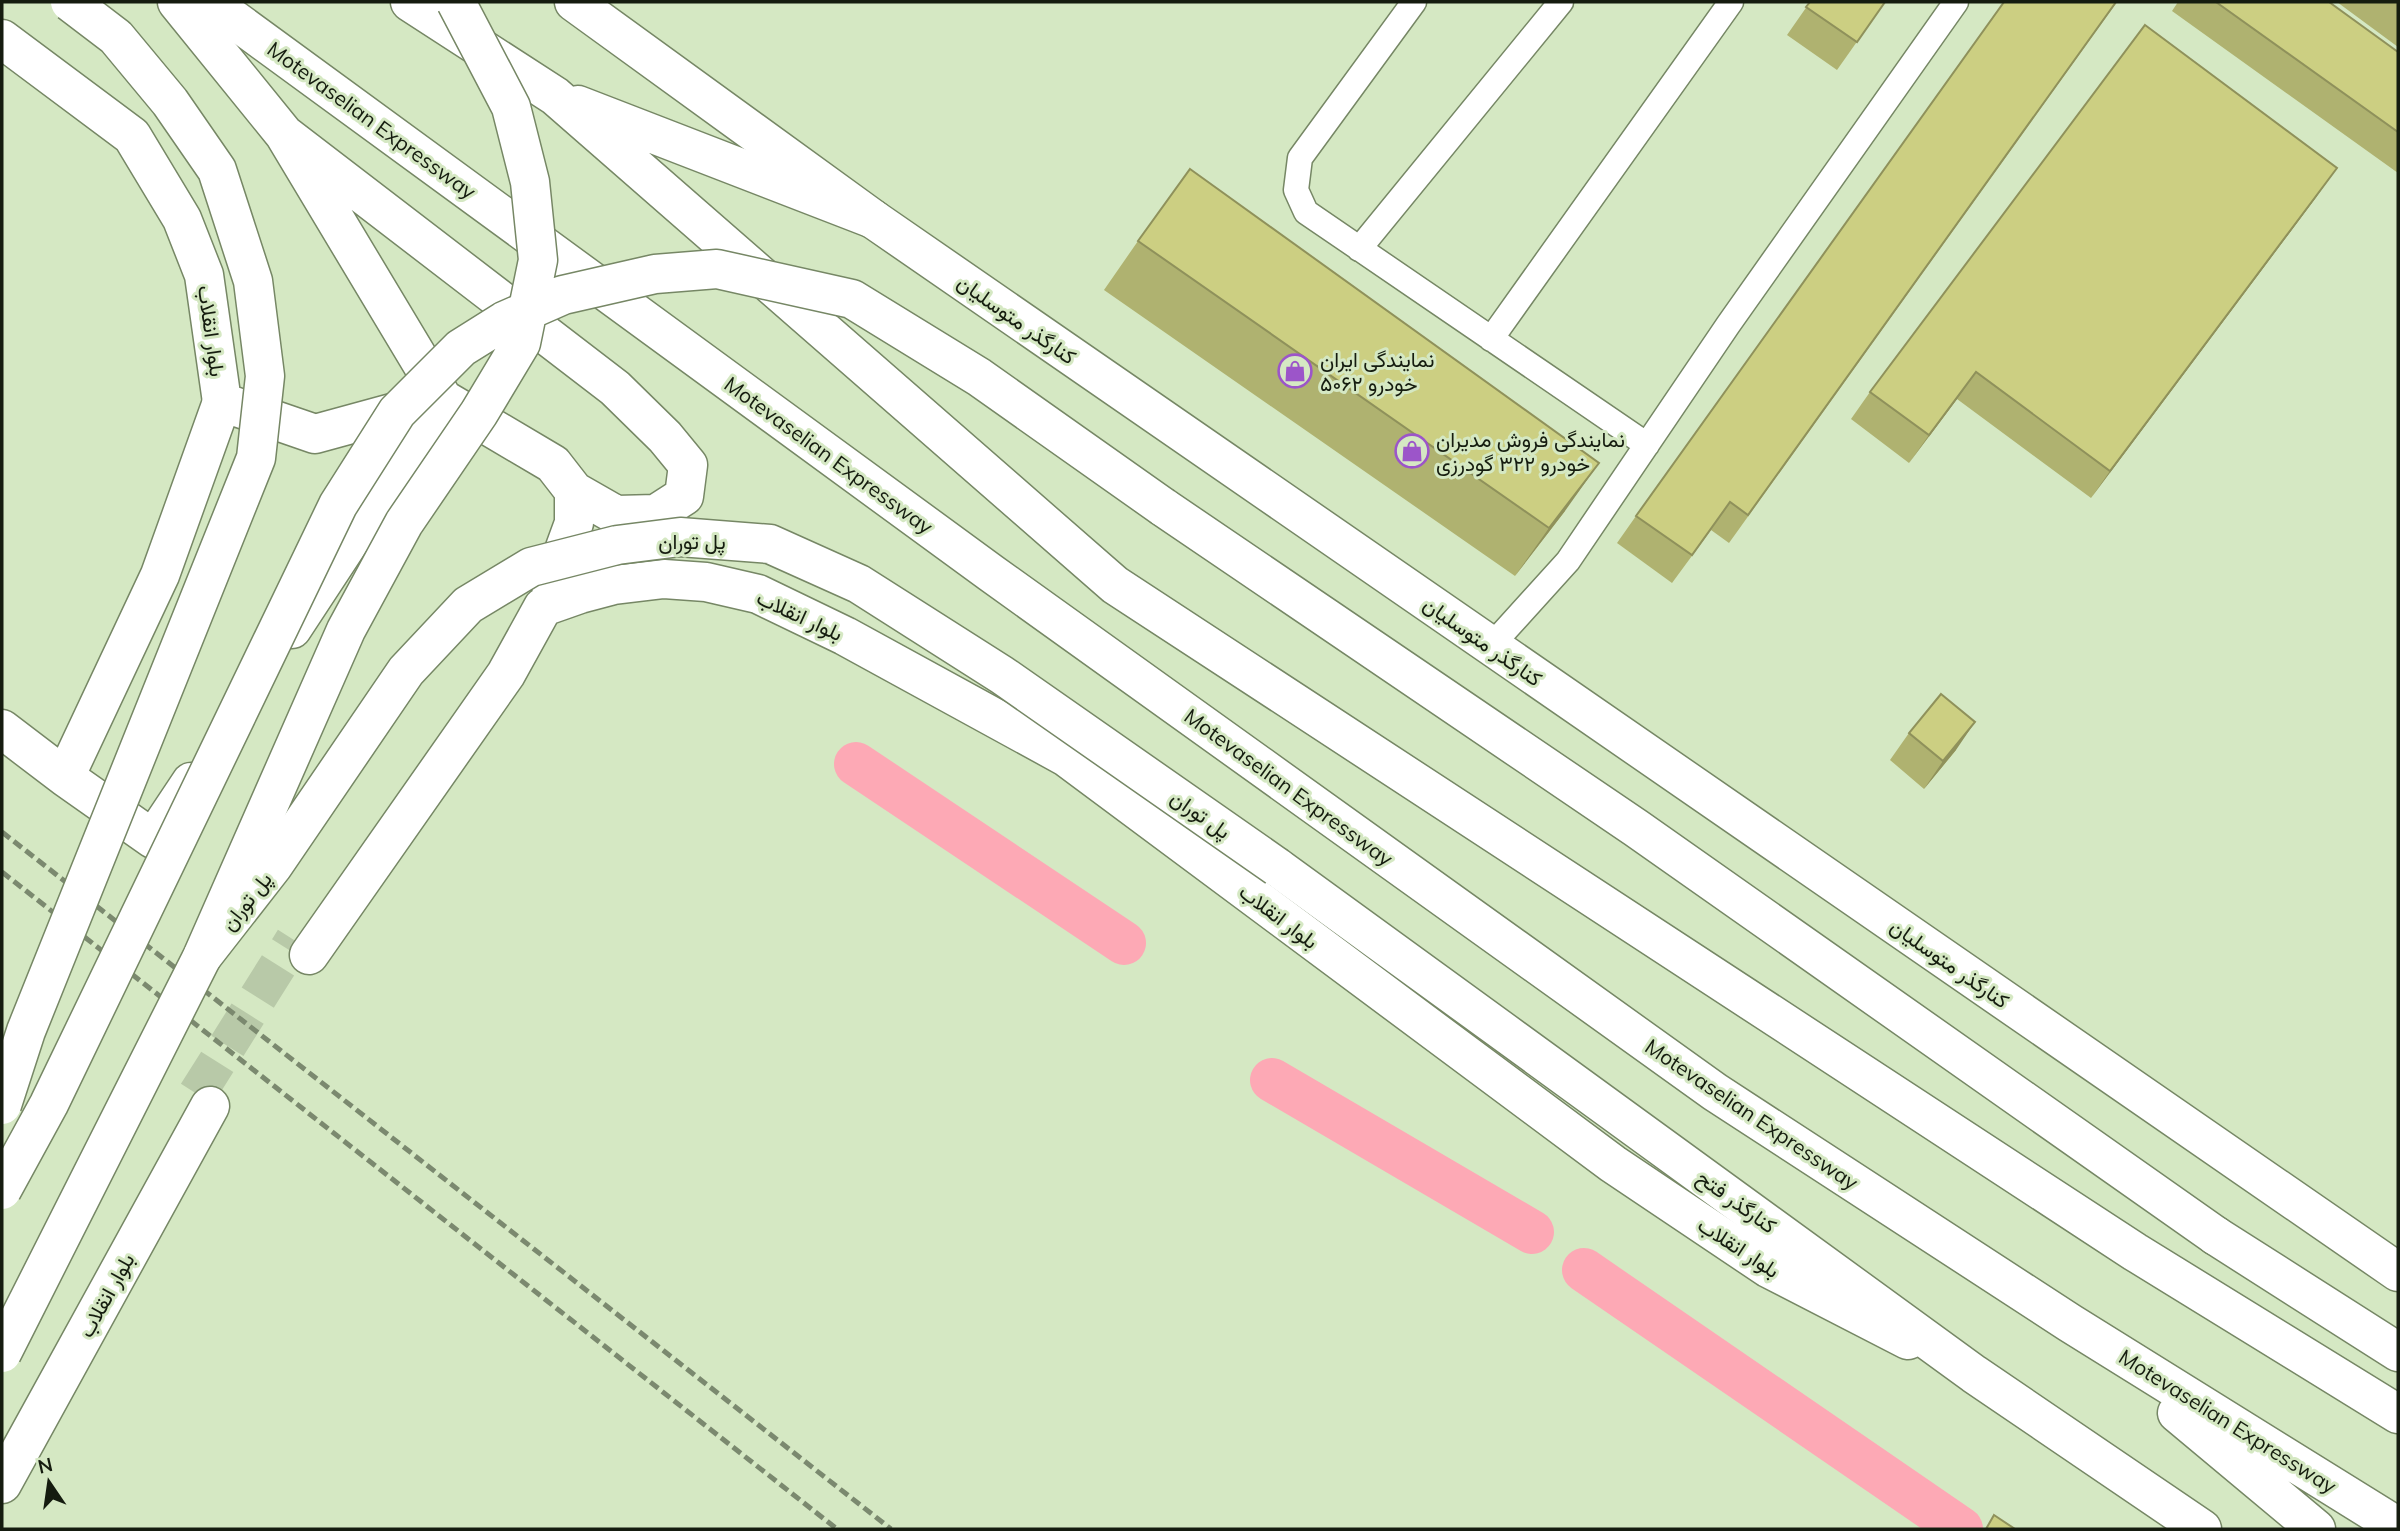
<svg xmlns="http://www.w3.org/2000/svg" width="2400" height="1531" viewBox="0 0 2400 1531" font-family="Mulish,Vazirmatn,sans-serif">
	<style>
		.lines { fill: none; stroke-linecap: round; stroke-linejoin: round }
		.canal { stroke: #fda9b5; stroke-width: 44 }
		.tertiary-tunnel { stroke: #b8c9a8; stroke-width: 38; stroke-dasharray: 38 19; stroke-linecap: butt }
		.service-casing { stroke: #768765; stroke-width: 27 }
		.minor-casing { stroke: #768765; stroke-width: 41 }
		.tertiary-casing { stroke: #768765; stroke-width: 41 }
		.secondary-casing { stroke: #768765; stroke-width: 41 }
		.primary-casing { stroke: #768765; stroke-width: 41 }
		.trunk-casing { stroke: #768765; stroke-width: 41 }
		.service { stroke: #fff; stroke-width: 24 }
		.minor { stroke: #fff; stroke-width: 38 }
		.tertiary { stroke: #fff; stroke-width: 38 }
		.secondary { stroke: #fff; stroke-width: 38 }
		.primary { stroke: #fff; stroke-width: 38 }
		.trunk { stroke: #fff; stroke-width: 38 }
		.rail { stroke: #7b896f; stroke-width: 5; stroke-dasharray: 10 5; stroke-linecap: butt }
		.secondary-bridge-casing { stroke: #768765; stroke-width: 41; stroke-linecap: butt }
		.primary-bridge-casing { stroke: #768765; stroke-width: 41; stroke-linecap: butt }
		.secondary-bridge { stroke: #fff; stroke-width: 38 }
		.primary-bridge { stroke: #fff; stroke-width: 38 }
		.wall { fill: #afb270 }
		.shaded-wall { fill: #8f915b }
		.building { fill: #cccf82; stroke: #8f915b; stroke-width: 2 }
		.labels { text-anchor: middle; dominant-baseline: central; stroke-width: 6; stroke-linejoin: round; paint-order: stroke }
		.street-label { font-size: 21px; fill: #151c0f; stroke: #d5e8c3 }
		.poi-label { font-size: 21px; fill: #151c0f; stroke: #d5e8c3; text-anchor: start }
	</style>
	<rect width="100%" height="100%" fill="#d5e8c3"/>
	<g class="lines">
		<path class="canal" d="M856,764l268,179
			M1272,1080l260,152
			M1584,1270l377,259"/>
		<path class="tertiary-tunnel" d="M197,1094l97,-154"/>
		<defs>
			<path id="service" d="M1414,2l-114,156 -4,32 10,22 341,233
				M1359,249l202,-247
				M1491,339l240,-337
				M1491,646l77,-85 160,-236 228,-323"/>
			<path id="minor" d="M292,629l151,-230
				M2,729l63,48 95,-202 62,-173
				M65,777l88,62 38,-57"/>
			<path id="tertiary" d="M177,2l107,132 159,265
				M2,39l130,97 50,83 22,56 18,127 93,32 128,-35 110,65 21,27v32l-23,63
				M284,134l331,254 50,49 23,28 -4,31 -28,18 -40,1 -42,-24
				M309,955l197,-281 37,-67 37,-13 34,-9 50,-6 42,3 52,12 87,42 221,121 547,407 155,104 140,72
				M2,1484l208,-378"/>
			<path id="secondary" d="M1163,507l473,321 580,408"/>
			<path id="primary" d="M574,2l299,217 1525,1053
				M1277,867l697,507 228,155"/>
			<path id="trunk" d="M210,2l781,571 724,519 355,231 328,204
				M410,2l145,94 560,489 1020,667 263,162
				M578,105l295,114
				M2216,1236l182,116
				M2177,1413l139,116"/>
		</defs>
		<use href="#service" class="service-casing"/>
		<use href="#minor" class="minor-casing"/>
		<use href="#tertiary" class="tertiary-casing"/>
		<use href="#secondary" class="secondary-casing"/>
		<use href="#primary" class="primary-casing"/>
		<use href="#trunk" class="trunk-casing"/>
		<use href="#service" class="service"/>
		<use href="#minor" class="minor"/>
		<use href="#tertiary" class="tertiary"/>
		<use href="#secondary" class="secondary"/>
		<use href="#primary" class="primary"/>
		<use href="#trunk" class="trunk"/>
		<path class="rail" d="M2,832l889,697
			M2,872l835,657"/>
		<defs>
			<path id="secondary-bridge" d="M2,1105l24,-74 230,-573 9,-82 -12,-95 -36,-111 -47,-68 -54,-65 -46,-35
				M2,1190l47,-86 289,-599 59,-93 64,-64 43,-27 59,-26 92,-21 62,-5 135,30 127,78 184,130
				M2,1353l200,-396 144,-327 58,-107 75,-110 42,-70 17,-83 -8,-78 -19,-75 -55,-105"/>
			<path id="primary-bridge" d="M202,957l71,-91 133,-195 62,-66 63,-38 86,-22 63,-8 90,7 89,40 143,91 275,192"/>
		</defs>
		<use href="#secondary-bridge" class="secondary-bridge-casing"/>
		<use href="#primary-bridge" class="primary-bridge-casing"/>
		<use href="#secondary-bridge" class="secondary-bridge"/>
		<use href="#primary-bridge" class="primary-bridge"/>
	</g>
	<path class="wall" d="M1810,2h75l-48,68 -50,-35z
		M2117,2l-388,541 -18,-13 -39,53 -55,-40 19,-27z
		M2178,2h151l69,50v121l-226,-162z
		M2337,2h61v45z
		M2317,196l-226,302 -134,-99 -48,64 -58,-44 19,-27z
		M1138,241l427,270 -50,65 -411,-286z
		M1909,733l47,17 -32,39 -34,-29z"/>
	<path class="shaded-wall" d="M2337,168l-20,28 -226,302 19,-27z
		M1976,372l-19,27 -48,64 20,-28z
		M1599,463l-34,48 -50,65 34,-48z
		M1975,722l-19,28 -32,39 19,-28z"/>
	<path class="building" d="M1810,2h75l-28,40 -51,-35z
		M2004,2h112l-368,513 -18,-13 -38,53 -56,-39z
		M2216,2h113l69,50v80z
		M2145,25l192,143 -227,303 -134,-99 -47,63 -59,-43z
		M1190,169l409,294 -50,65 -411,-287z
		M1941,694l34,28 -32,39 -34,-28z
		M1994,1515l21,14h-29z"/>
	<defs>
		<symbol id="shop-ring" viewBox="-11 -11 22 22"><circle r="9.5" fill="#d5e8c3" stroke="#9c55c9" stroke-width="1.5"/><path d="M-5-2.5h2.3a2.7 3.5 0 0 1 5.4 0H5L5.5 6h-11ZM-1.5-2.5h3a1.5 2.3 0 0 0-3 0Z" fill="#9c55c9"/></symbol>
	</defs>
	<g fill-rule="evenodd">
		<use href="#shop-ring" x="1276" y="352" width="38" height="38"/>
		<use href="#shop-ring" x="1393" y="432" width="38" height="38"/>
	</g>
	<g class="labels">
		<g class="street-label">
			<text transform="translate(372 120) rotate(36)">Motevaselian Expressway</text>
			<text transform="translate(1017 319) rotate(35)">کنارگذر متوسلیان</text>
			<text transform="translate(212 331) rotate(82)">بلوار انقلاب</text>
			<text transform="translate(829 455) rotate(36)">Motevaselian Expressway</text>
			<text x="692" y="541">پل توران</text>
			<text transform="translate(800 615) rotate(25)">بلوار انقلاب</text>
			<text transform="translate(1483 641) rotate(35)">کنارگذر متوسلیان</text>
			<text transform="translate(1289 787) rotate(36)">Motevaselian Expressway</text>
			<text transform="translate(1201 814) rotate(35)">پل توران</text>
			<text transform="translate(246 901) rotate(-52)">پل توران</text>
			<text transform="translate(1279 916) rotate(37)">بلوار انقلاب</text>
			<text transform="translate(1950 963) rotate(35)">کنارگذر متوسلیان</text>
			<text transform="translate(1752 1114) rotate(34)">Motevaselian Expressway</text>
			<text transform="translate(1737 1201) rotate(36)">کنارگذر فتح</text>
			<text transform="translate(1739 1247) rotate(33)">بلوار انقلاب</text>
			<text transform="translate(106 1295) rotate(-61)">بلوار انقلاب</text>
			<text transform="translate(2228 1421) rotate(32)">Motevaselian Expressway</text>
		</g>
		<g class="poi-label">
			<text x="1320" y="359">نمایندگی ایران<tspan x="1320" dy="24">خودرو ۵۰۶۲</tspan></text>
			<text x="1436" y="439">نمایندگی فروش مدیران<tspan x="1436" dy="24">خودرو ۳۲۲ گودرزی</tspan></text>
		</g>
	</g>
	<rect width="2400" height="1531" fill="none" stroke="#151c0f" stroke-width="7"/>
	<g transform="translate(49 1482) rotate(347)" stroke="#d5e8c3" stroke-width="5" paint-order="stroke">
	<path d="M0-5L12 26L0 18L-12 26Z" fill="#151c0f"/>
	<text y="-10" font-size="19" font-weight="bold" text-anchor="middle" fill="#151c0f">N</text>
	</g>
</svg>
